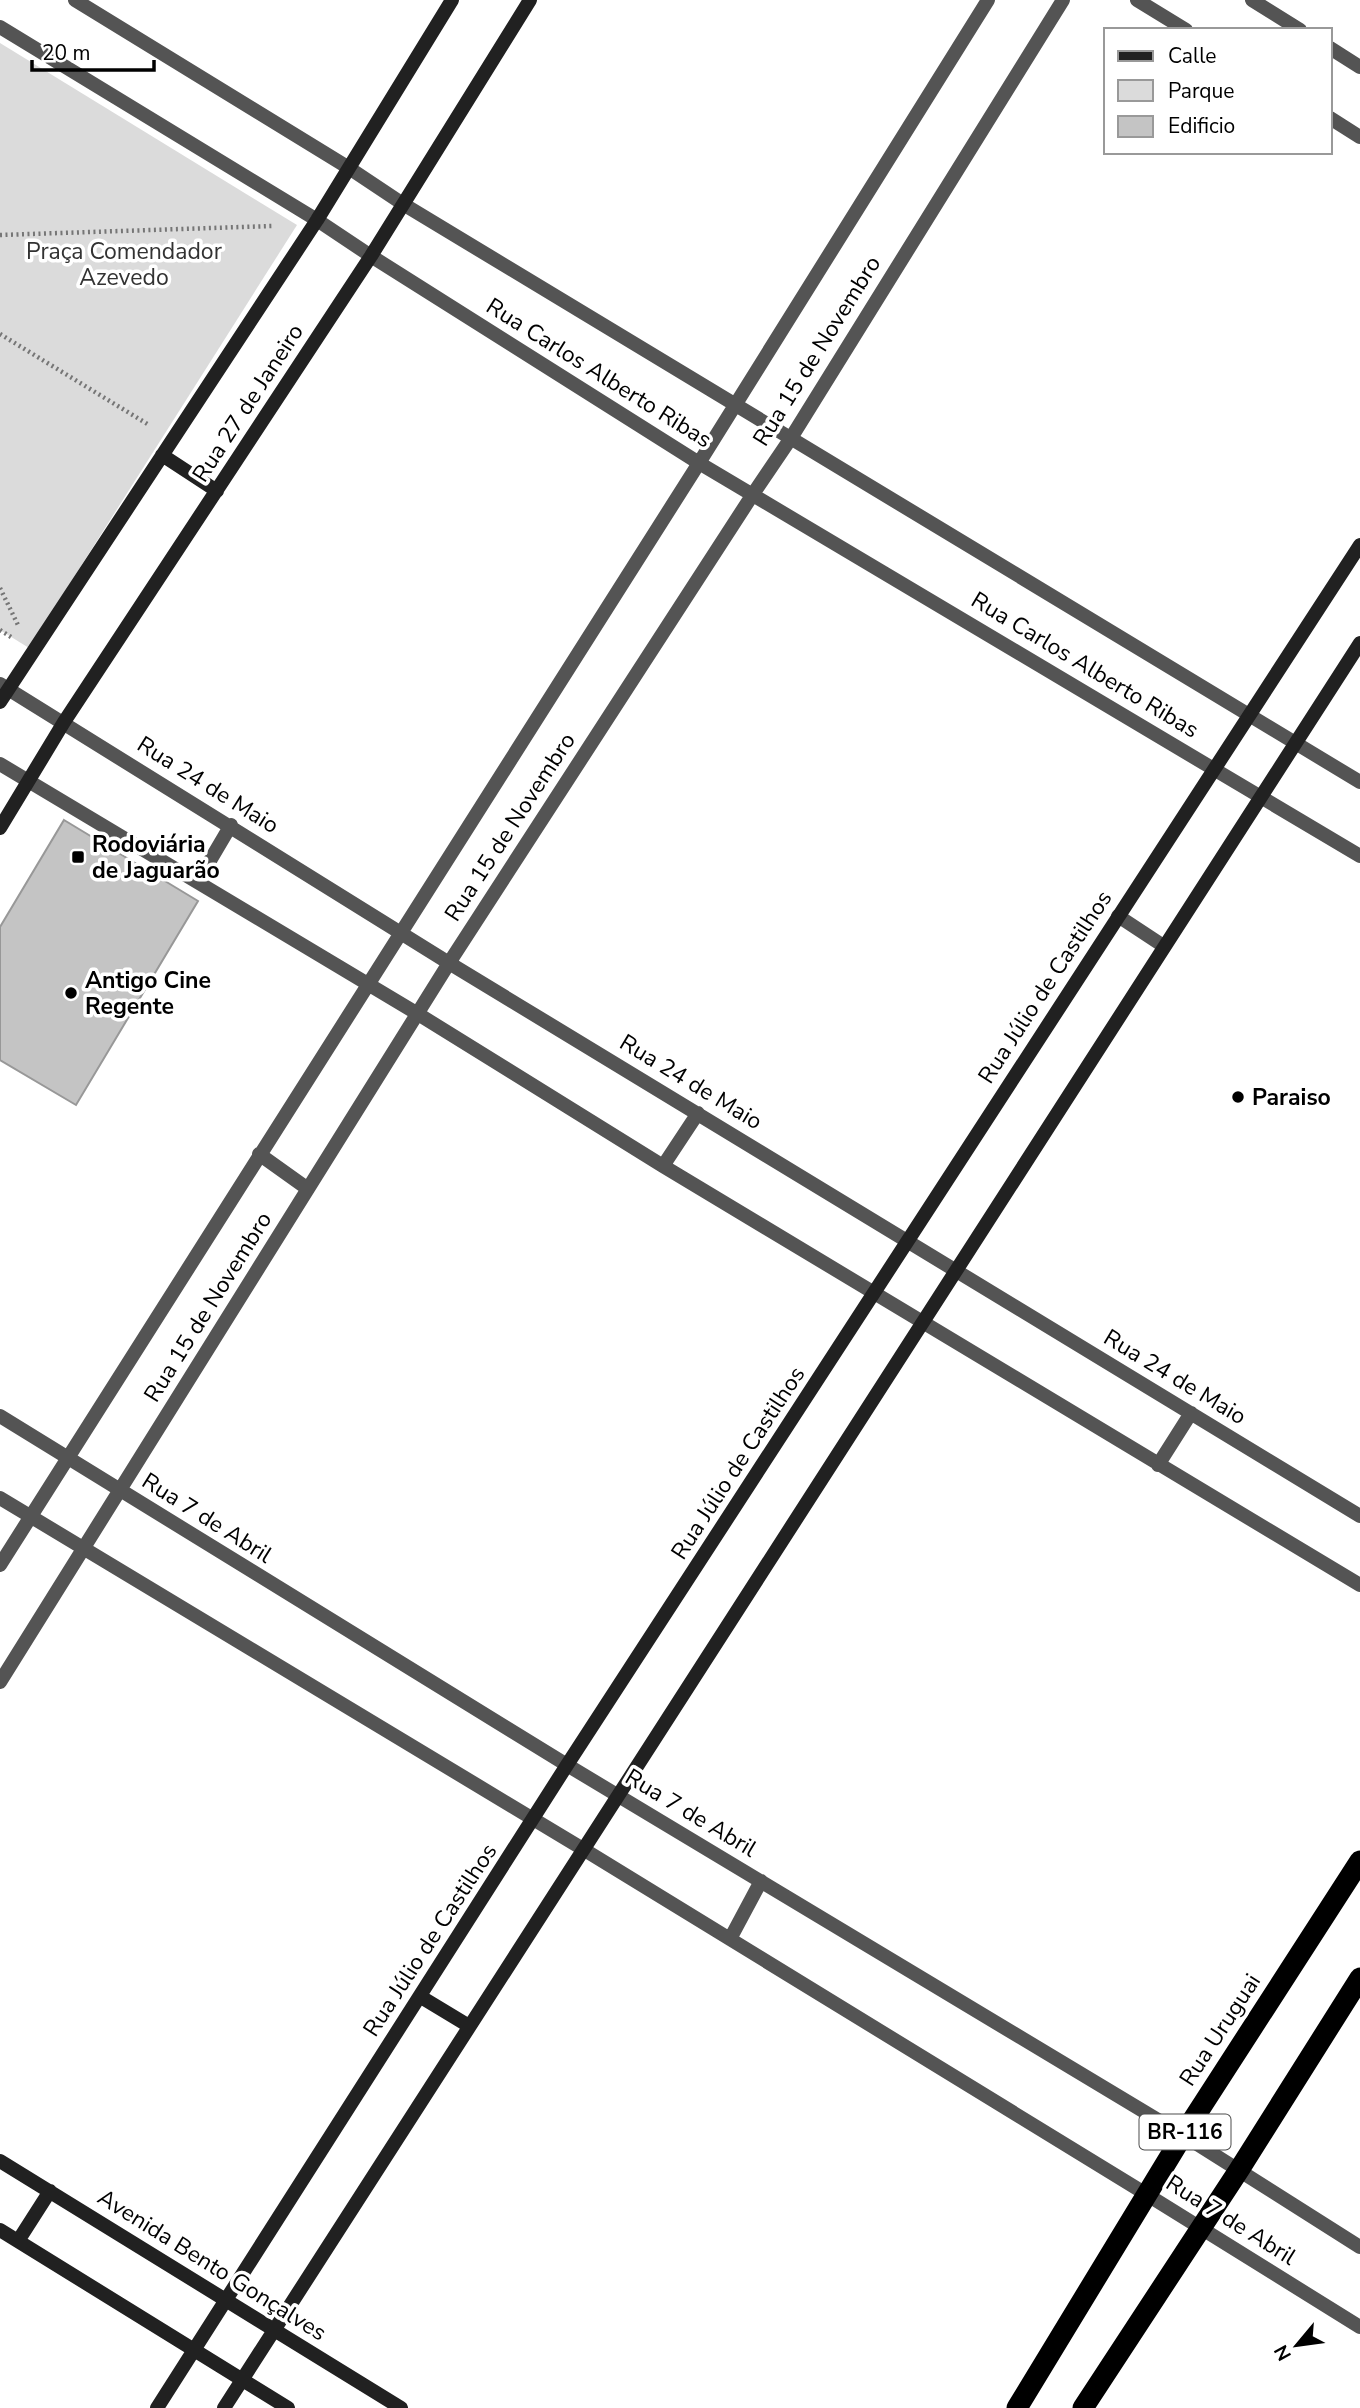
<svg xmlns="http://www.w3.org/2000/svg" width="1360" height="2408" viewBox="0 0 1360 2408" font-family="'Nunito Sans',sans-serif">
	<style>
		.green { fill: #dbdbdb }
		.building { fill: #c4c4c4; stroke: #989898; stroke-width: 2 }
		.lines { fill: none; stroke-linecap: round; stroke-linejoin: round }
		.path { stroke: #767676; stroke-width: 4.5; stroke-dasharray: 2 3.5; stroke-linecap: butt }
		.lane { stroke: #545454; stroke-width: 14 }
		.street { stroke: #545454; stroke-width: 14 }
		.secondary { stroke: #212121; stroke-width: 14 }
		.highway { stroke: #000; stroke-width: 21 }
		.poi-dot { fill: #000; stroke: #fff; stroke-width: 2.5 }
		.labels { text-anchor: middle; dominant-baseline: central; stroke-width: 7; stroke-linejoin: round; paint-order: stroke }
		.shield { fill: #fff; stroke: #4c4c4c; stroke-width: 2 }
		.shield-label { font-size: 21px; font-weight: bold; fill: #000 }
		.park-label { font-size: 23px; fill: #323232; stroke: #fff }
		.street-label { font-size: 23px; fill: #000; stroke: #fff }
		.poi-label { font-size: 23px; font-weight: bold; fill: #000; stroke: #fff; text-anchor: start }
	</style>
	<rect width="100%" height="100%" fill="#fff"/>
	<path class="green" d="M0,43l297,182 -268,423 -29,-18z"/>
	<path class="building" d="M64,820l134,81 -122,204 -76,-45v-133z"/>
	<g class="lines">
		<path class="path" d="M0,235l272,-9
			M0,334l149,91
			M0,588l18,37
			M0,630l11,7"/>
		<path class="lane" d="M1118,916l44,29"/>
		<path class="street" d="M75,0l274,168 54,36 957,578
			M1137,0l49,30
			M1252,0l48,30
			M0,27l317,193 54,36 328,207 661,393
			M1330,48l30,19
			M1330,118l30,19
			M0,684l449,279 911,553
			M0,764l418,250 245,152 697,419
			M198,881l33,-56
			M259,1154l49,35
			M663,1166l35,-53
			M0,1416l567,349 616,370 177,112
			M1158,1465l33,-52
			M0,1498l583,351 563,345 214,133
			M0,1565l699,-1102 289,-463
			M0,1682l449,-719 304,-469 38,-56 272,-438
			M730,1939l31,-58"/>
		<path class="secondary" d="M162,455l55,36
			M0,702l317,-482 135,-220
			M0,828l64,-106 307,-466 159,-256
			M421,1997l48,29
			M0,2161l401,247
			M0,2230l288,178
			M18,2241l32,-50
			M157,2408l410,-643 793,-1220
			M224,2408c379,-588 755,-1178 1136,-1765"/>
		<path class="highway" d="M1017,2408l166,-273 177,-274
			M1083,2408l156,-238 121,-192"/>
	</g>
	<g class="poi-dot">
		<rect x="71" y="850" width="14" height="14" rx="3.5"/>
		<circle cx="71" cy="993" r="7"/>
		<circle cx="1238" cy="1097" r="7"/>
	</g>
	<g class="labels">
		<rect class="shield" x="1139.5" y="2114.5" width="91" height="35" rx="5"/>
		<g class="shield-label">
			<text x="1185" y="2132">BR-116</text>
		</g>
		<g class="park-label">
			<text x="124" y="251">Praça Comendador<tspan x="124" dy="26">Azevedo</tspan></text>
		</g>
		<g class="street-label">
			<text transform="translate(817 351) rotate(-58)">Rua 15 de Novembro</text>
			<text transform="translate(599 373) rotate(32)">Rua Carlos Alberto Ribas</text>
			<text transform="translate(248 403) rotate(-57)">Rua 27 de Janeiro</text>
			<text transform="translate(1085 665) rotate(31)">Rua Carlos Alberto Ribas</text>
			<text transform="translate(208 785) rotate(32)">Rua 24 de Maio</text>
			<text transform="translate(510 827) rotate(-57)">Rua 15 de Novembro</text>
			<text transform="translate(1045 987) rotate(-57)">Rua Júlio de Castilhos</text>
			<text transform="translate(691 1082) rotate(31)">Rua 24 de Maio</text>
			<text transform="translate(208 1307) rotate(-58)">Rua 15 de Novembro</text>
			<text transform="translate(1175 1377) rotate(31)">Rua 24 de Maio</text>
			<text transform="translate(738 1463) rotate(-57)">Rua Júlio de Castilhos</text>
			<text transform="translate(207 1518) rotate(32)">Rua 7 de Abril</text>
			<text transform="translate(691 1813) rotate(31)">Rua 7 de Abril</text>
			<text transform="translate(430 1940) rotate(-57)">Rua Júlio de Castilhos</text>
			<text transform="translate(1220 2030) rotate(-57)">Rua Uruguai</text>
			<text transform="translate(1231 2220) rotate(32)">Rua 7 de Abril</text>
			<text transform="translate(212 2265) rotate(32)">Avenida Bento Gonçalves</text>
		</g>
		<g class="poi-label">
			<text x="92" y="844">Rodoviária<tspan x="92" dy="26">de Jaguarão</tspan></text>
			<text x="85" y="980">Antigo Cine<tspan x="85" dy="26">Regente</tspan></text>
			<text x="1252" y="1097">Paraiso</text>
		</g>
	</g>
	<rect x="1104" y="28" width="228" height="126" fill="#ffffff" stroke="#999999" stroke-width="2"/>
	<rect x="1118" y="51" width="35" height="10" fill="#212121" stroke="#999999" stroke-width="2"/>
	<text x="1168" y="63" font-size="21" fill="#000000">Calle</text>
	<rect x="1118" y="80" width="35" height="21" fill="#dbdbdb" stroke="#999999" stroke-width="2"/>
	<text x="1168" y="98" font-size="21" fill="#000000">Parque</text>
	<rect x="1118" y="116" width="35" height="21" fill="#c4c4c4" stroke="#999999" stroke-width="2"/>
	<text x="1168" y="133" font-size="21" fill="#000000">Edificio</text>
	<g transform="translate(1297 2345) rotate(241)" stroke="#ffffff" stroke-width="5" paint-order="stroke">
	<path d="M0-5L12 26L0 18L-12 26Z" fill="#000000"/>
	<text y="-10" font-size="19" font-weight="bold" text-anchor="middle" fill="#000000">N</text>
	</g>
	<path d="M32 60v10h122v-10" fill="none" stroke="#000000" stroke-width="3.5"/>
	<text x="42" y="60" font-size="21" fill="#000000" stroke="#ffffff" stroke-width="5" paint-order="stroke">20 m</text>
</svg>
